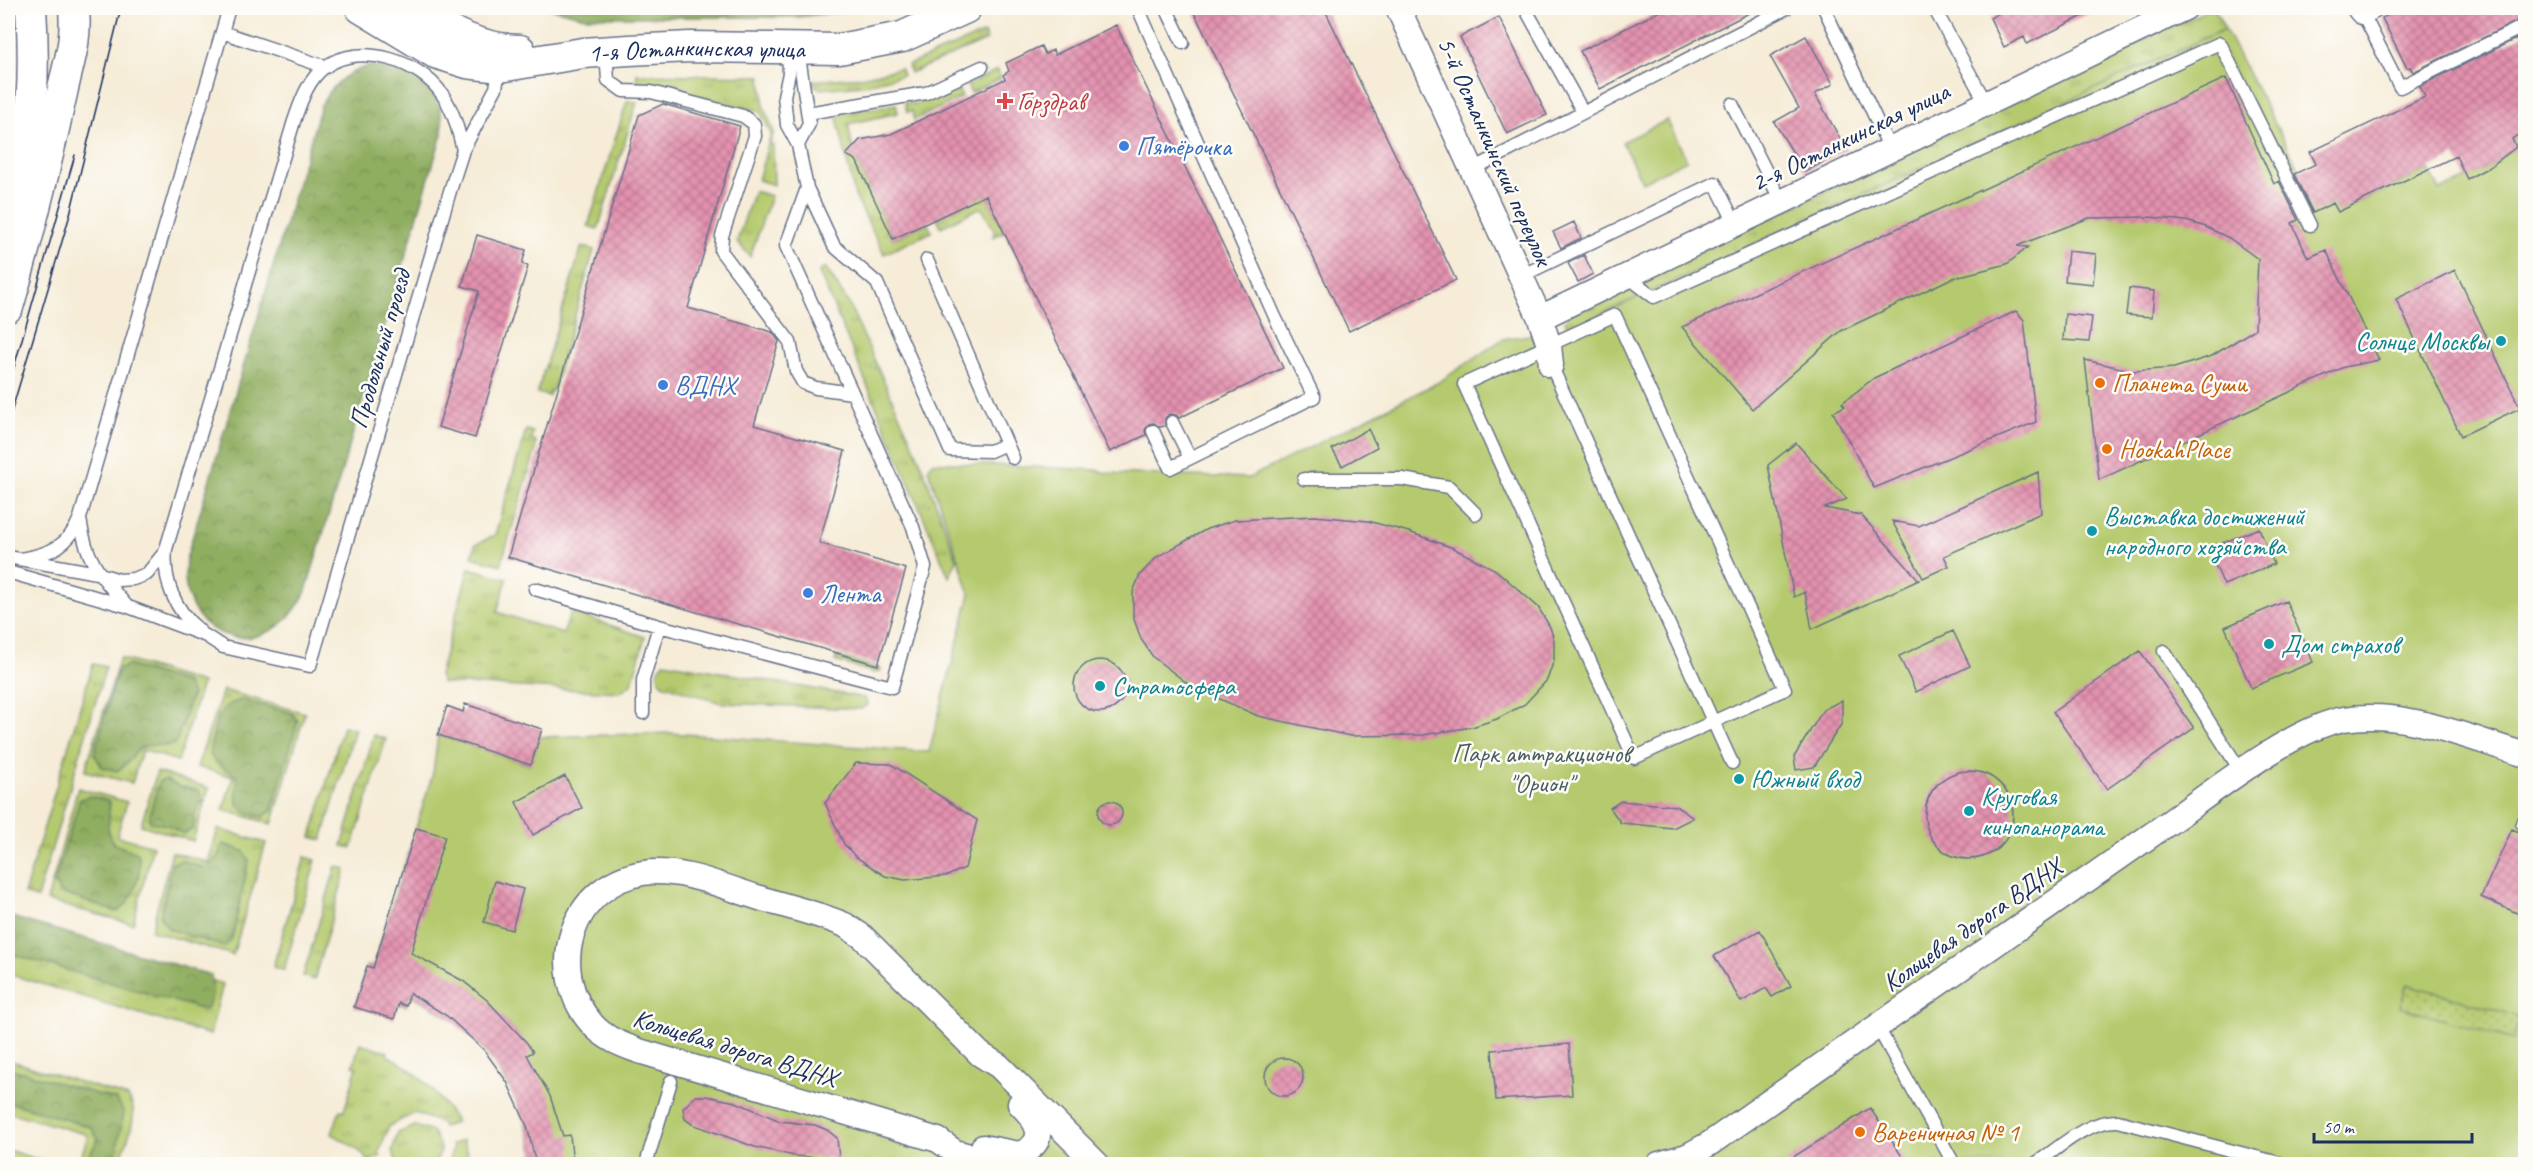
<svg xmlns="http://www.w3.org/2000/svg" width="2533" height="1172" viewBox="0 0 2533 1172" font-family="Caveat,sans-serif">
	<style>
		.grass { fill: url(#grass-tufts); stroke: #687c66; stroke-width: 1.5 }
		.forest { fill: url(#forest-crowns); stroke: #566e60; stroke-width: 1.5 }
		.park { fill: #b5ca6e; stroke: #687c66; stroke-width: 1.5 }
		.garden { fill: url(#garden-dots); stroke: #687c66; stroke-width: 1.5 }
		.building { fill: url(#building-cross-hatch) }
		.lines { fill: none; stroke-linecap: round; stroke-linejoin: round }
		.service-casing { stroke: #687188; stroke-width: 15 }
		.minor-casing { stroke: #687188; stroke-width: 27 }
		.tertiary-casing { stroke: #687188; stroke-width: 33 }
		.service { stroke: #fff; stroke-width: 12 }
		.minor { stroke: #fff; stroke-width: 24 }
		.tertiary { stroke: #fff; stroke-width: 30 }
		.tram { stroke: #1b2f5e; stroke-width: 1.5 }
		.health-dot { fill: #e0444e; stroke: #fdfcf7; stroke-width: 2 }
		.shop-dot { fill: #3f7fe0; stroke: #fdfcf7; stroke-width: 2 }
		.culture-dot { fill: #0f9aa8; stroke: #fdfcf7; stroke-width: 2 }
		.food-dot { fill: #e8710a; stroke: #fdfcf7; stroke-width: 2 }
		.labels { text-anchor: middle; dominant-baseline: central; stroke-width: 5; stroke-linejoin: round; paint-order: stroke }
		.street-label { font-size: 26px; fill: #1b2f5e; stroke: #fdfcf7 }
		.health-label { font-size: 26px; fill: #be3a42; stroke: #fdfcf7; text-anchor: start }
		.shop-label { font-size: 26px; fill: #366cbe; stroke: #fdfcf7; text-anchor: start }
		.culture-label { font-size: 26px; fill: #0d838f; stroke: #fdfcf7; text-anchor: start }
		.food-label { font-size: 26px; fill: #c56008; stroke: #fdfcf7; text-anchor: start }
		.park-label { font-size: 26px; fill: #495e63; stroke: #fdfcf7 }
	</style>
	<defs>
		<pattern id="grass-tufts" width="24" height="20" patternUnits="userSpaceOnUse" patternTransform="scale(1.5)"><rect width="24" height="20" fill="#b5ca6e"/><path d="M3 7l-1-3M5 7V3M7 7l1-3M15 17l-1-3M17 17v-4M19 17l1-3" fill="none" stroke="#92a45e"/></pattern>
		<pattern id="forest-crowns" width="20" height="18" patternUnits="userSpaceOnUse" patternTransform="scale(1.5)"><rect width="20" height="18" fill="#90ae61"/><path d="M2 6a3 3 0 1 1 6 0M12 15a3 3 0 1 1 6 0" fill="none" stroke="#758e53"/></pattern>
		<pattern id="garden-dots" width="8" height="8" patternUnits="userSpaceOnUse" patternTransform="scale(1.5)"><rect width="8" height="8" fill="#b5ca6e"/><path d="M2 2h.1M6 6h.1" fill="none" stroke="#92a45e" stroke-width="1.8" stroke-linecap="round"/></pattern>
		<pattern id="building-cross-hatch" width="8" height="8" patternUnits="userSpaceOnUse" patternTransform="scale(1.5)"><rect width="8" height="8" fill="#e492af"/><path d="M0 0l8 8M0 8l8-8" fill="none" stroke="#b87892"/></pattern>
	</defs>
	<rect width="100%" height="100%" fill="#fdfcf7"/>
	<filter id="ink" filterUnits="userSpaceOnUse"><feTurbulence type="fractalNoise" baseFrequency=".0167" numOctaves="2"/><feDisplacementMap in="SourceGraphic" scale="12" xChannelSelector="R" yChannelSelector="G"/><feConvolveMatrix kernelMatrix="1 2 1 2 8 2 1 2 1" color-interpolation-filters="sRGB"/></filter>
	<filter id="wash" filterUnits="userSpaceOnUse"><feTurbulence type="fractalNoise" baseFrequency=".008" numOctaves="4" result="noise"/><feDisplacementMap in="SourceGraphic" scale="24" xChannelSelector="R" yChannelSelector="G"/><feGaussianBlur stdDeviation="1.35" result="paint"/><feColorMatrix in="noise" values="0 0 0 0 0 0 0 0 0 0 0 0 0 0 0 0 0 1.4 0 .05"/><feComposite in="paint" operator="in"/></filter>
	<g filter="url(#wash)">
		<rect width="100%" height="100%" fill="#f6ecd7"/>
		<path class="grass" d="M2211,8h3l11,21 -656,300 -4,-7 5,-9z
			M984,33l3,7 -77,33 -2,-8z
			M900,68l3,7 -40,10 -43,4 -12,-8 53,-4z
			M997,70l4,8 -30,15 -4,-8z
			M637,74l124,2 3,31 10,25 -4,12 3,1 1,40 -16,-5 13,-46 -11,-23 -124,-29z
			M958,89l4,8 -48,23 -2,-9 -5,1 -2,-10 9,2z
			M627,101l10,1 -39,127 -10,-3z
			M896,104l2,9 -50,11 5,26 -5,4 7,4 38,81 34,-16 5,9 -48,22 -29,-58 -18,-78 6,-5z
			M754,191l17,5 -21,61 -13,-16z
			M986,194l18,38 -11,5 2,-5 -12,-22 -4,-2 -38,19 -4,-9z
			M582,246l12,4 -41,141h-3l-1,5 -12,-3z
			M825,267l23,35 71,156 38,102 -8,17 -130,-305z
			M526,430l7,2 -2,7 5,2 -1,11 -34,113 -29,-8 3,-12 20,-10z
			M469,568l38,11 -10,33 66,22 8,-22 74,25 -13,46 -12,9 -178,-9 -3,-8z
			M837,656l44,13v1l-6,3 -40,-12z
			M120,658l82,25 -24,78 -36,-11 -10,33 -47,-12z
			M664,662l200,36 4,6 -7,5 -140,-6 -59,-19 -5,-11z
			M93,664l13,3 -69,231 -13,-4z
			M223,690l82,23 -33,111 -49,-14 10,-33 -36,-10z
			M343,726l12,3 -33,111 -11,-3z
			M374,735l12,4 -34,109 -10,-2z
			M157,772l52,16 -16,53 -52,-16z
			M78,788l49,14 -10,34 36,10 -20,78 -86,-23z
			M218,829l48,14 -33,112 -82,-24 21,-79 36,10z
			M305,857l11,3 -32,110 -11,-3z
			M336,866l10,3 -32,111 -11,-4z
			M8,919l215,65 -13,51 -202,-61z
			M360,1043l28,9 -1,3c30,16 52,38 69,67l-13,5 -2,-4 -26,-10 -26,13 -10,26 2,4 -12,5 -13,-13 -24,-14 8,-24 4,1 13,-44 -4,-1z
			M8,1060l120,37c14,17 -4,49 -9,67h-40l9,-29 -80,-23z
			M415,1126l18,6 8,17 -6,15h-37l-6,-13 6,-18z
			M463,1140l8,24h-24l6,-15 -2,-4z
			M8,1150l41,13v1h-41z"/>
		<path class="forest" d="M548,8h297l2,3 -49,6h-213z
			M370,66c39,3 77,22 72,68l-136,457c-38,82 -136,47 -119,-35l134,-451c12,-21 25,-33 49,-39z
			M127,665l59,18 6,11 -16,49c-11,6 -23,-1 -34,4 -10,5 -11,17 -25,24l-15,-4 -8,-13 23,-82z
			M242,700l50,13 6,8 -26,89 -9,7 -16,-4 -10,-9v-27l-20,-13 -7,-10c5,-26 2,-48 32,-54z
			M166,780l14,7 18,3 5,9 -8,14 -2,16 -10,5 -15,-9 -18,-3c-2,-13 7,-27 9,-41z
			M89,796l21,5 -2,29 6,14 24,9c5,19 -4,49 -21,59l-56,-19 -7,-10 26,-84z
			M223,844l21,7 5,9 -17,79 -8,8 -55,-18 -9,-12 12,-53 9,-4 25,9 11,-12z
			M8,916l203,59c2,14 4,25 -7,35l-196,-57z
			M8,1068l109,32 7,13 -10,48 -5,3h-14l-5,-10 8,-15 -7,-12 -83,-25z"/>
		<path class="park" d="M2225,29l95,180 13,-6 5,9 91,-43 11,22 51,-25 25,-19 -4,-9 13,-9v1035h-1989c-14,-74 -56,-138 -126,-169l-4,11 -7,-2 -44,3 12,-41 6,1 60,-194 5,-38 92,30 10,-28 131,-4 258,19 41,-158 -42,-125 4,-7 164,8 10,3 143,5 190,-96 64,-43 66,-10z
			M1667,120l20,40 -45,22 -20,-40z"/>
		<path class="garden" d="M2407,984l113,33 -7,23 -113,-33z"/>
		<g id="blocks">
			<path class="building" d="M1192,8h132l132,272 -107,51z
				M1666,8h93l-159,81 -20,-38z
				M1996,8h103l-72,36 -3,-7 -20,10 -14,-29 9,-5z
				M2403,8h123v9l-113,55 -3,-5 -3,1 -25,-50z
				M1499,17l48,98 -40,19 -47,-97z
				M1116,25l167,343 -104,50 -3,-3 -7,-1 -4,4v8l-5,1 -6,-4 -5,1 -4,6 1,5 -36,17 -124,-257 -93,44 -37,-79 -10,-5 14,-15 31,-6 114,-55 -2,-4 6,-4 -3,-8 35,-17 4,8 8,-4 2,5z
				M2526,34v95l-14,10 4,8 -25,19 -24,13 -11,-23 -118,56 -5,-9 -20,10 -19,-39 22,-10 -6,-12 115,-55 -5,-11z
				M1806,36l27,48 -18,10 31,55 -41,23 -31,-50 25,-14 -29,-52z
				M2226,78l48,106 5,-3 19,39 -6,3 16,35 18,-8 53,110 -35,7 -245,113 -14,-120 49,11 40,-3 38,-12 43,-27 3,-70 -29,-21 -23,-11 -20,-6 -37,-4 -60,1 -72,28 11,1 -21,17 -55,14 -111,53 -89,78 -70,-82z
				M663,104l77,22 -52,182 84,24 7,9 -25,84 91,26 -26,92 87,26 -28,96 -370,-108 131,-442z
				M1574,222l7,16 -20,10 -8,-16z
				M477,235l49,15 -4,14 6,2 -53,172 -37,-11 41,-136 -17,-5z
				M2068,251l28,3 -3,30 -28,-3z
				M1584,255l9,19 -15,8 -10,-19z
				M2455,270l65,138 -59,28 -65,-137z
				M2129,288l25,3 -2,26 -26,-2z
				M2016,311l8,9 12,102 -162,66 -41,-76 12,-6 -3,-3 32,-25z
				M2065,314l27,3 -3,25 -26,-2z
				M1368,429l9,18 -35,19 -10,-17z
				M1796,443l51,56 -22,9 36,7 58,65 -107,49 -7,-37 -11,5 -26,-132z
				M2038,472l3,41 -97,43 5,10 -26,12 -31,-57 27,5z
				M1315,516l53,5 41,11 44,16 43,22 42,37 12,20 4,13v20l-7,20 -22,24 -28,15 -25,8 -49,8 -73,1 -92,-20 -67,-30 -38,-29 -12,-18 -8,-23v-24l7,-17 17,-18 50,-28 28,-9z
				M2259,528l15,36 -50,21 -16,-36z
				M2286,601l27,61 -62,26 -26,-61z
				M1953,631l17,35 -54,26 -17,-36z
				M2140,651l54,77 -87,61 -54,-77z
				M1074 686a26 26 0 1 1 52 0a26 26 0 1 1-52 0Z
				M1842,700v23l-28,44 -18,3 -2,-13 29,-47z
				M465,704l77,25 -11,36 -93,-30 9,-29 16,6z
				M856,763l35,1 86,56 -12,48 -18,8 -42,4 -20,-4 -29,-19 -12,-13 -19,-41z
				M1925 815a44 44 0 1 1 88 0a44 44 0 1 1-88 0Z
				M565,776l17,32 -49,27 -17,-33z
				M1621,801l55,5 17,12 -20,10 -52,-5 -11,-15z
				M1098 813a12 12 0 1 1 24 0a12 12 0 1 1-24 0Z
				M416,828l29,8 -34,117 52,28 24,19 40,43 6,9 -6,3 23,41 13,40 7,-1 3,29h-37l-9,-38 -20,-44 -23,-32 -37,-34 -37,-23 -4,13 -7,-3 -5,16 -40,-12 13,-41 6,2z
				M2512,829l14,6v82l-45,-20z
				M495,881l28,8 -11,41 -28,-8z
				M1760,930l31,56 -19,11 -6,-9 -25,14 -27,-46z
				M1569,1044l3,51 -76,5 -4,-50z
				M1265 1077a19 19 0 1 1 38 0a19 19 0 1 1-38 0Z
				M696,1096h10l30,6 44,19 35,4 12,5 10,8 2,21 -45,-3 -39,-9 -63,-23 -7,-5 -2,-11z
				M1870,1108l37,56h-125l62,-39z"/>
		</g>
	</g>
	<g filter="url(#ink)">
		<use href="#blocks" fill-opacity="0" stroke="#687188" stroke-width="1.5"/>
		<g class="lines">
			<defs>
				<path id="service" d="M1138,8l137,309 39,80 -144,71 -17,-37
					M1166,8l17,35
					M1525,8l58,104
					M1824,8l66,141
					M1934,8l52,95
					M2362,12l38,75 126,-62
					M222,32l104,35
					M788,49l1,24 -5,23 3,29 11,20 9,43 27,58 43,37 73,167 40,1 16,-7
					M606,52l2,28 15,11 28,1 92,24 11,8 1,12 -33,100 -1,15 69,91 6,29 7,12 13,5 36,5
					M1732,104l49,97
					M808,113l118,-20 56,-26
					M798,145l11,-21 -11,-75
					M1473,169l314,-161
					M927,260l86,198
					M1521,276l194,-93 20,40
					M1627,276l27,21 566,-254 90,182
					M1615,315l170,374 -151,69 -170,-374z
					M1551,365l181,398
					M1172,422l18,36
					M1304,479h98l47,8 27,27
					M80,519c6,41 19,56 46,86
					M8,557l89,16 22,7 14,-1 14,-5 17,-21
					M21,559c29,-5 48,-13 59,-41l149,-510
					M8,572l118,34 80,30 17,11 87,19 140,-475 13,-41 33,-62 4,-23
					M535,589l124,37 233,61 33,-120 -12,-40 -127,-281 21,-58
					M199,630c-25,-20 -36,-50 -33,-81l128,-428c7,-20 14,-42 32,-55 36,-24 93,-5 116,28 12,17 16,36 21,56
					M2164,651l78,122
					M643,713v-33l16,-54
					M2522,823l4,-4
					M1877,1026l77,138
					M646,1164l25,-83
					M2035,1164c24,-16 52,-44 83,-43l165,43"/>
				<path id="minor" d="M1398,8l142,310 9,27 2,20
					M2359,8l3,4 8,-4
					M1540,318l645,-310
					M983,1147l36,7c31,-12 19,-32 1,-50
					M1000,1164l-45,-12 -17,-12 -299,-89c-17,-6 -35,-13 -47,-27 -47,-53 -22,-139 51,-151 40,-6 85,16 123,27 26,8 54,14 79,25l18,12 117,117 19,12 98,98
					M1659,1164l28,-8 22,-12c150,-104 298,-209 448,-313 47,-32 134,-103 187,-112 61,-10 124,19 182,36"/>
				<g id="tertiary">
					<path id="s1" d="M361,8l74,45 32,10 33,4 83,-14 46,-3 61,-3 149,2 63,-12 64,-29"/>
					<path d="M411,8c34,22 68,41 109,42"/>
					<path d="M12,221c19,-70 24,-141 19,-213"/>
					<path d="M8,307c21,-72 38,-141 54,-214 7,-33 15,-50 12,-85"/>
				</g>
			</defs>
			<use href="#service" class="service-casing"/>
			<use href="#minor" class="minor-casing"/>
			<use href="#tertiary" class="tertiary-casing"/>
			<use href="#service" class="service"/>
			<use href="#minor" class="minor"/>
			<use href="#tertiary" class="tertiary"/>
			<path class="tram" d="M8,388l67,-233
				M8,423l61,-205 52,-210"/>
		</g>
	</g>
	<path class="health-dot" d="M1002 92h6v6h6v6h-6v6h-6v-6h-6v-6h6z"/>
	<g class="shop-dot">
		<circle cx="1124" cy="146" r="6"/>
		<circle cx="663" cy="385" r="6"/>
		<circle cx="808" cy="593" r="6"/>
	</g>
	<g class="culture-dot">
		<circle cx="2501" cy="341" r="6"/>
		<circle cx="2092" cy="531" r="6"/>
		<circle cx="2269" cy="644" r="6"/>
		<circle cx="1100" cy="686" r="6"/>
		<circle cx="1739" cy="779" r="6"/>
		<circle cx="1969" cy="811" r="6"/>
	</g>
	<g class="food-dot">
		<circle cx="2100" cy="383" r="6"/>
		<circle cx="2107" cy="449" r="6"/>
		<circle cx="1860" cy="1132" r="6"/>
	</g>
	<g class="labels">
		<g class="street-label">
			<text stroke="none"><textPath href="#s1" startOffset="351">1-я Останкинская улица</textPath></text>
			<text transform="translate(1850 137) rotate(-26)">2-я Останкинская улица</text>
			<text transform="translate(1495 151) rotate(66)">5-й Останкинский переулок</text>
			<text transform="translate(380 349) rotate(-74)">Продольный проезд</text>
			<text transform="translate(1972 925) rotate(-35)">Кольцевая дорога ВДНХ</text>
			<text transform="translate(735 1048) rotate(17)">Кольцевая дорога ВДНХ</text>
		</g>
		<g class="health-label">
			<text x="1017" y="101">Горздрав</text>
		</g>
		<g class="shop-label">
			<text x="1136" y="146">Пятёрочка</text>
			<text x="675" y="385">ВДНХ</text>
			<text x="820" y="593">Лента</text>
		</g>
		<g class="culture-label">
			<text x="2489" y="341" text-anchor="end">Солнце Москвы</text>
			<text x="2104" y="516">Выставка достижений<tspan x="2104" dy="30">народного хозяйства</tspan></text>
			<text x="2281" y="644">Дом страхов</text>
			<text x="1112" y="686">Стратосфера</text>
			<text x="1751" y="779">Южный вход</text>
			<text x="1981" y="796">Круговая<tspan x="1981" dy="30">кинопанорама</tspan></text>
		</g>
		<g class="food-label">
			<text x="2112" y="383">Планета Суши</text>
			<text x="2119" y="449">HookahPlace</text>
			<text x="1872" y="1132">Вареничная № 1</text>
		</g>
		<g class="park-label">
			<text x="1541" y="753">Парк аттракционов<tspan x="1541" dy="30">"Орион"</tspan></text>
		</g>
	</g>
	<rect width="2533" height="1172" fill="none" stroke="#fdfcf7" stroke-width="30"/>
	<path d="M2314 1133v9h158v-9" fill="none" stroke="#1b2f5e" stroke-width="3"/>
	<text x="2323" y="1133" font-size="18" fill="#1b2f5e" stroke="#fdfcf7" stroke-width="4.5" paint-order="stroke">50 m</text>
</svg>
